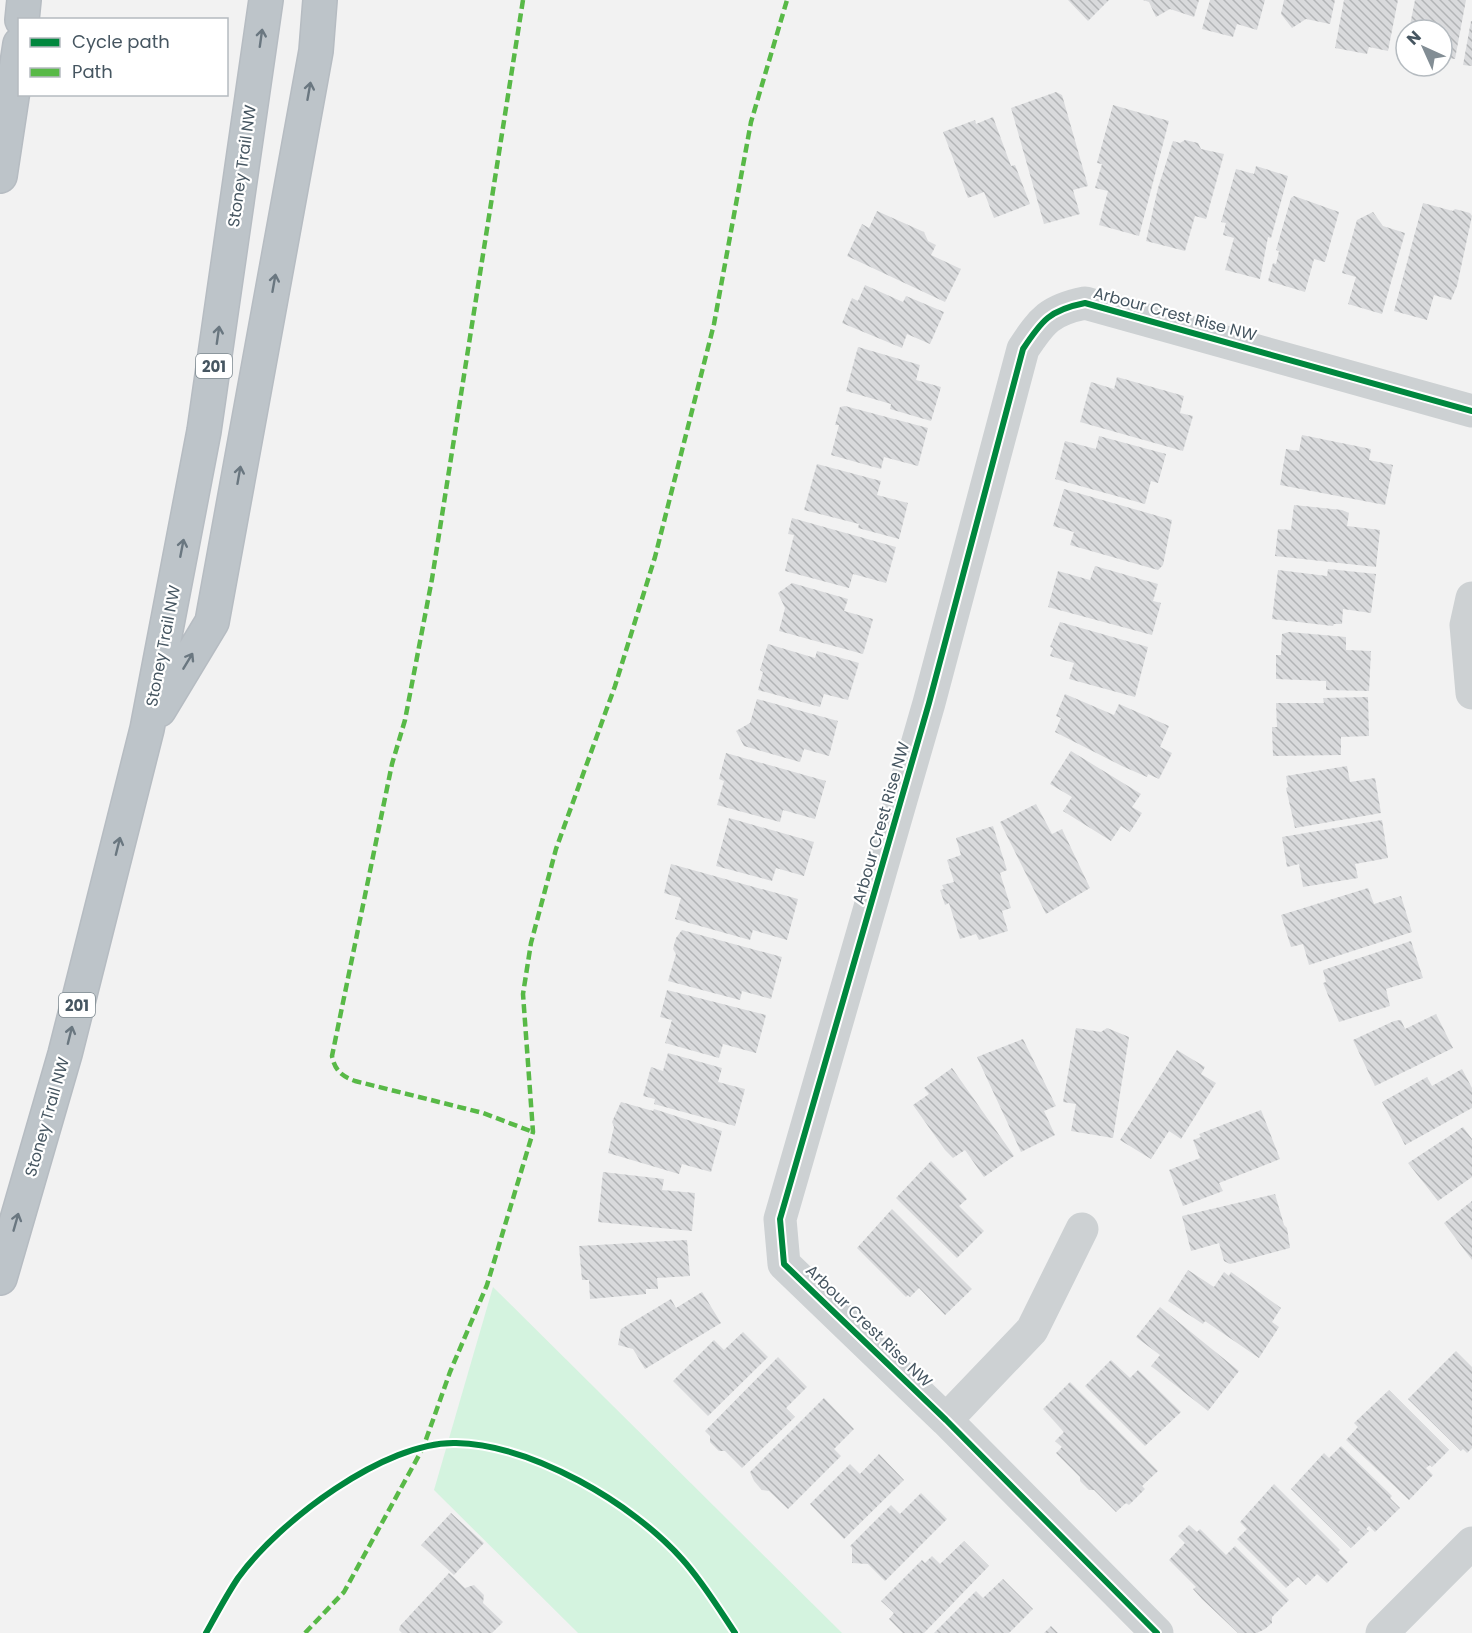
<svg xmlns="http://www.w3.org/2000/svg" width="1472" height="1633" viewBox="0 0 1472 1633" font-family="Poppins,sans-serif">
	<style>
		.park { fill: #d4f3df }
		.building { fill: url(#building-back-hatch) }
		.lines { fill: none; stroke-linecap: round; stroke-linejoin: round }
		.highway-casing { stroke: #b6bcc2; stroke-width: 36 }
		.street { stroke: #cdd1d3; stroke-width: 33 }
		.highway { stroke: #bdc4c9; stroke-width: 33 }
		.quiet { stroke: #58b947; stroke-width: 4.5; stroke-dasharray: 9 4.5; stroke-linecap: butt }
		.cycleway-casing { stroke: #fff; stroke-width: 10 }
		.cycleway { stroke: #00873e; stroke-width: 6 }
		.oneway { stroke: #6a7780 }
		.labels { text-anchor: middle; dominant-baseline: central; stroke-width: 4.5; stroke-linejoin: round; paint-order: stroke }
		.shield { fill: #fff; stroke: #7e8990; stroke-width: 1.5 }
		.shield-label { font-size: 15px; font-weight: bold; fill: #465661 }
		.street-label { font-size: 16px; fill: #465661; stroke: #fff }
	</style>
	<defs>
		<pattern id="building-back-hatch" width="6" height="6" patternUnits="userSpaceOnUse" patternTransform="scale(1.5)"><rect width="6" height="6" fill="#d9dadc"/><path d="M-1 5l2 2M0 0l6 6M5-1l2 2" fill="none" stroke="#b2b4b6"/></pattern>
	</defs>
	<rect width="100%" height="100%" fill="#f2f2f2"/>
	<path class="park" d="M493,1287l349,346h-264l-144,-143z"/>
	<path class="building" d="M1068,0h41l-21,21z
		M1143,0h56l-5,17 -24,-8 -14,8 -7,-15z
		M1210,0h55l-8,30 -20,-6 -4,13 -31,-8z
		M1284,0h51l-5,24 -24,-5 -14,9 -11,-14z
		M1344,0h54l-10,51 -19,-4 -2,7 -32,-6z
		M1415,0h51l-11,59 -13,-2v-27h-33z
		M1471,21h1v45l-9,-1z
		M1056,92l6,3 26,91 -15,4 7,24 -36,10 -33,-116z
		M1113,105l56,16 -30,115 -40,-11 9,-34 -13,-3 7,-24 -5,-1z
		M993,117l18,49 4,-1 15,39 -36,14 -10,-26 -16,6 -25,-66 32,-12 1,4z
		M1185,140l13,3 3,6 23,5 -18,65 -11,-3 -10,35 -39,-10 12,-53 15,-47 7,2z
		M1256,166l32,10 -17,62 -3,-1 -8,42 -35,-9 9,-32 -11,-3 3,-12 -5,-1 15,-53 18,5z
		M1294,196l45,16 -14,50 -11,-3 -9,33 -37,-11 5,-18 3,1 3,-13 -3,-1 15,-52z
		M1423,203l30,8 2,-2 15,4 2,3 -15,70 -6,14 -17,-5 -7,25 -33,-9z
		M877,211l47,21 4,9 8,4 -5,10 30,14 -16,33 -98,-46 15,-32 7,4z
		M1373,212l10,14 22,7 -23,81 -34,-10 8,-27 -14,-4 15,-53z
		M865,285l38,17 3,-6 38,16 -14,32 -23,-10 -5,14 -60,-25 10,-25 6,3z
		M858,347l62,18 -4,15 25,7 -10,34 -41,-12 1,-5 -45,-13z
		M1117,377l67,19 -4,17 13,3 -10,35 -103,-29 11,-40 23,7z
		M845,406l83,22 -10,38 -34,-9 -3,12 -50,-14 8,-30h-4l5,-18z
		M1302,435l69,14 -2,11 24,5 -8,40 -105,-20 6,-36 13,2z
		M1099,436l67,18 -8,29 -7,-2 -6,23 -90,-25 10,-38 31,8z
		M817,464l64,17 -4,14 31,8 -9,36 -41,-11 1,-4 -55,-14z
		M1064,489l108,31 -9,45 -5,5 -88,-25 4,-13 -21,-6z
		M1294,505l48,5 7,3 -2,13 33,4 -4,37 -101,-11 3,-27 13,1z
		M792,518l104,29 -10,36 -33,-9 -4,14 -64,-17 9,-36 -6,-1z
		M1095,566l63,18 -5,17 8,2 -9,32 -104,-28 10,-36 32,9z
		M1328,569l48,5 -5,39 -28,-4 -1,15h-8l-1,2 -61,-7 6,-49 49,6z
		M792,583l56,16 -4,12 29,8 -10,35 -84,-23 6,-23 -7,-15z
		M1060,622l88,25 -13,50 -66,-18 5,-16 -24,-7 3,-8 -3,-1z
		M1289,632l57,5v13l25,1 -2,40 -43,-1v-9l-50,-2v-24h5l1,-21z
		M768,644l47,14 2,-7 42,12 -11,37 -24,-6 -4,13 -62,-17 5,-18 -3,-2z
		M1065,694l49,21 5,-11 50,22 -9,21 12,6 -13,26 -11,-5 -1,3 -25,-11 -67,-34 6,-14 -5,-2z
		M1368,697l1,39 -28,1v18l-68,1 -1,-29h5l-1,-24h48l-1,-5z
		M757,699l81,22 -9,35 -25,-7 -4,13 -56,-16 -8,-15 14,-8z
		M1071,751l70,43 -9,13 10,6 -12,19 -9,-6 -10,15 -48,-30 9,-14 -22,-13z
		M726,753l100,28 -11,38 -32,-9 -3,12 -63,-17 7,-24 -5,-2z
		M1347,766l3,16 25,-4 6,35 -86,15 -9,-40 2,-1 -2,-11z
		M1036,804l16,30 10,-5 28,59 -44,26 -46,-92z
		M729,818l85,24 -10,34 -28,-8 -4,13 -56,-15z
		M1382,820l6,38 -33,6 3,14 -55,9 -4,-23 -12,3 -5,-30z
		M993,826l14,44 -7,3 11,35 -9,3 6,20 -29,9 -3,-6 -16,5 -11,-36 -4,2 -5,-15 4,-1 -2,-4 12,-3 -7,-22 14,-5 -5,-17z
		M671,864l127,35 -11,41 -34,-10 -3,10 -75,-21 6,-21 -17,-5z
		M1368,888l6,16 27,-8 11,36 -103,33 -6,-21 -12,3 -10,-32z
		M682,930l100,27 -11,42 -29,-8 -2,9 -72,-19 8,-27 -3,-5 3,-11z
		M1411,941l12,37 -37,11 4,17 -51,16 -16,-39 3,-1 -3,-12z
		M667,990l99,25 -10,38 -33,-9 -4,14 -54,-15 7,-23 -12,-3z
		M1436,1014l17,34 -78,38 -22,-46 41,-19 7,-1 4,9z
		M1076,1028l25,4 6,-4 22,9 -16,101 -42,-7 5,-27 -13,-2z
		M1023,1039l33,67 -12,5 11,24 -34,17 -44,-95z
		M1177,1050l28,17 -4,7 15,9 -35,56 -12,-8 -18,28 -31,-19z
		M668,1053l54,15 -4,14 27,7 -10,37 -81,-22 1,-5 -12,-3 8,-29 12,4z
		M952,1068l62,88 -30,21 -19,-27 -12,8 -8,-8 -32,-45 16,-11 -5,-6z
		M1462,1069l10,19v20l-67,37 -23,-43 45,-25 5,9z
		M621,1102l32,9 1,-2 68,22 -11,41 -29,-8 -3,10 -71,-21 6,-26 -2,-5z
		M1261,1110l19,49 -61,24 4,8 -40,15 -14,-36 31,-12 -7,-18 8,-3 -2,-3z
		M1463,1127l9,12v38l-34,24 -30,-38z
		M931,1161l31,32 5,6 -8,7 25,25 -27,27 -61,-60z
		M603,1172l61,7 -2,11 33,3 -3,38 -94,-9z
		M1275,1194l9,31 3,3 3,20 -60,16 -6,-3 -5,-18 -28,8 -9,-35z
		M1472,1201v59l-28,-37z
		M892,1209l80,80 -27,26 -26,-27 -9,9 -2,-2 -2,2 -49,-49z
		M687,1240l3,36 -33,2 1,11h-12v5l-56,5 -1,-19h-7l-3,-34z
		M1188,1270l26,17 10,-15 5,4 2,-4 50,36 -9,14 7,5 -20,31 -54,-37 -2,3 -35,-23z
		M702,1292l19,31 -76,46 -12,-20 -15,-4 3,-16 50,-30 5,9z
		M1160,1307l79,64 -31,40 -57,-45 9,-11 -24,-18z
		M743,1332l25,25 -60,59 -35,-35 41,-41 10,10z
		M1456,1351l16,16v81l-5,5 -4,-4 -2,2 -53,-52z
		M778,1357l29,30 -21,21 9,9 -53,51 -17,-17h-6l-9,-9v-6l-5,-5z
		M1111,1360l19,18 8,-8 43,42 -36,34 -60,-60z
		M1070,1382l88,89 -16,15 3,3 -16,16 -3,-2 -10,9 -22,-22h-5l-9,-9v-4l-24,-24 6,-6 -7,-6 9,-9 -21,-23z
		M1389,1390l60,60 -17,17 -2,-2 -4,3 7,7 -24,25 -63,-60 12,-13 -4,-4z
		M824,1398l30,31 -20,20 7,7 -53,53 -19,-18 -7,-1 -8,-9 -4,-9z
		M1341,1446l51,50 -2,2 10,10 -25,24 -6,-6 -3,3 3,2 -18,17 -60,-59 33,-36 5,5z
		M879,1454l25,26 -60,59 -34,-35 40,-40 10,10z
		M1274,1484l66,66 -2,2 10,10 -21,21 -10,-9 -11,11 -8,-8 -12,11 -49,-49 10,-10 -7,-7z
		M921,1493l26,26 -62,62 -17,-17 -16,-1v-15l-2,-2 41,-41 9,9z
		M451,1513l33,30 -30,32 -33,-30z
		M1189,1525l8,7 3,-3 26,26 9,-9 54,54 -17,17v6l-7,6 -8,4h-19l-36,-34 -9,-10 3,-2 -27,-27 16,-17 -7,-7z
		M964,1541l25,25 -65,67h-21l-14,-14 5,-6 -13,-12 41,-41 3,3 7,-7 8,8z
		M449,1573l16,15 9,-3 10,10 -1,8 20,19 -11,11h-90l-3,-3 1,-4z
		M1003,1579l30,30 -24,24h-75l42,-42 7,7z
		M1051,1626l7,7h-14z"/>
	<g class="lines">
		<defs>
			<path id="highway" d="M22,20l2,-20
				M0,176l20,-132
				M159,710l53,-88 104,-571 4,-51
				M0,1278l65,-224 82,-325 57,-298 62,-431"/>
		</defs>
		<use href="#highway" class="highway-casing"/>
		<path class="street" d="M1472,598l-6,27 6,68
			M946,1420l86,-90 50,-101
			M1157,1633l-211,-213 -162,-156 -4,-45 149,-516 94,-354c19,-29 27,-39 62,-46l387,108
			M1382,1633l90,-90"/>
		<use href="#highway" class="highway"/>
		<path class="quiet" d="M523,0l-91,579 -27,141 -13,44 -60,292c3,15 10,20 23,25l128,32 50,19
			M305,1633l39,-41 79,-144 27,-76 37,-87 46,-153 -10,-138 8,-51 25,-94 59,-163 40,-129 59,-233 37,-202 36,-122"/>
		<defs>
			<path id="cycleway" d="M206,1633c10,-18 20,-37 32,-55 40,-56 147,-137 218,-135 77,2 176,60 226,116 20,22 37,50 53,74
				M1157,1633l-211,-213 -162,-156 -4,-45 149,-516 94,-354c19,-29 27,-39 62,-46l387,108"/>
		</defs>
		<use href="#cycleway" class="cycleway-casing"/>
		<use href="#cycleway" class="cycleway"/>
	</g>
	<defs><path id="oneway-shaft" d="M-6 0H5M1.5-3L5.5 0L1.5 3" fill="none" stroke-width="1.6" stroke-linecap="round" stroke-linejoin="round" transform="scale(1.5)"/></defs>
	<g class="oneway">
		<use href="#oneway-shaft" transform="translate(261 38) rotate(-82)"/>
		<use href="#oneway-shaft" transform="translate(309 91) rotate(-80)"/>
		<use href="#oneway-shaft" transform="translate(274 283) rotate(-80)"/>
		<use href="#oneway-shaft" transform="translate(218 335) rotate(-82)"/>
		<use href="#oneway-shaft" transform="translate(239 475) rotate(-80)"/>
		<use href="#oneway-shaft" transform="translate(182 548) rotate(-79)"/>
		<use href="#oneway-shaft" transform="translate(188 661) rotate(-59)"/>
		<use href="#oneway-shaft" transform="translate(118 846) rotate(-76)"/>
		<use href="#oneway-shaft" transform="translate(70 1035) rotate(-76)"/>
		<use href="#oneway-shaft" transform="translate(16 1222) rotate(-74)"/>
	</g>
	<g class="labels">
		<g class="shield">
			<rect x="196" y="354" width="36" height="24" rx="4.5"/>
			<rect x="59" y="993" width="36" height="24" rx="4.5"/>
		</g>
		<g class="shield-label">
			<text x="214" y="366">201</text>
			<text x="77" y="1005">201</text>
		</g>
		<g class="street-label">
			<text transform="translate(242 166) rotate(-82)">Stoney Trail NW</text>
			<text transform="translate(1175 314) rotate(15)">Arbour Crest Rise NW</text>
			<text transform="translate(163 646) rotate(-79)">Stoney Trail NW</text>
			<text transform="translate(881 823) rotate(-74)">Arbour Crest Rise NW</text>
			<text transform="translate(47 1117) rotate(-74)">Stoney Trail NW</text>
			<text transform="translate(869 1326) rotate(44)">Arbour Crest Rise NW</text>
		</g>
	</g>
	<rect x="18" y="18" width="210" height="78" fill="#ffffff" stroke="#b5bbc0" stroke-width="1.5"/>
	<rect x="30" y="38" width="30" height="9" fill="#00873e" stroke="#b5bbc0" stroke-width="1.5"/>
	<text x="72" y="48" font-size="18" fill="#465661">Cycle path</text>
	<rect x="30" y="68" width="30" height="9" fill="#58b947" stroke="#b5bbc0" stroke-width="1.5"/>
	<text x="72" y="78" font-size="18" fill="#465661">Path</text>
	<g transform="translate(1424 48) rotate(315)"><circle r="28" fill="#ffffff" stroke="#b5bbc0" stroke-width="1.5"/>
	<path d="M0-4.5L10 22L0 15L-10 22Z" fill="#828d94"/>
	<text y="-9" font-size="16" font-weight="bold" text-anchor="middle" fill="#465661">N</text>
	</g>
</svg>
